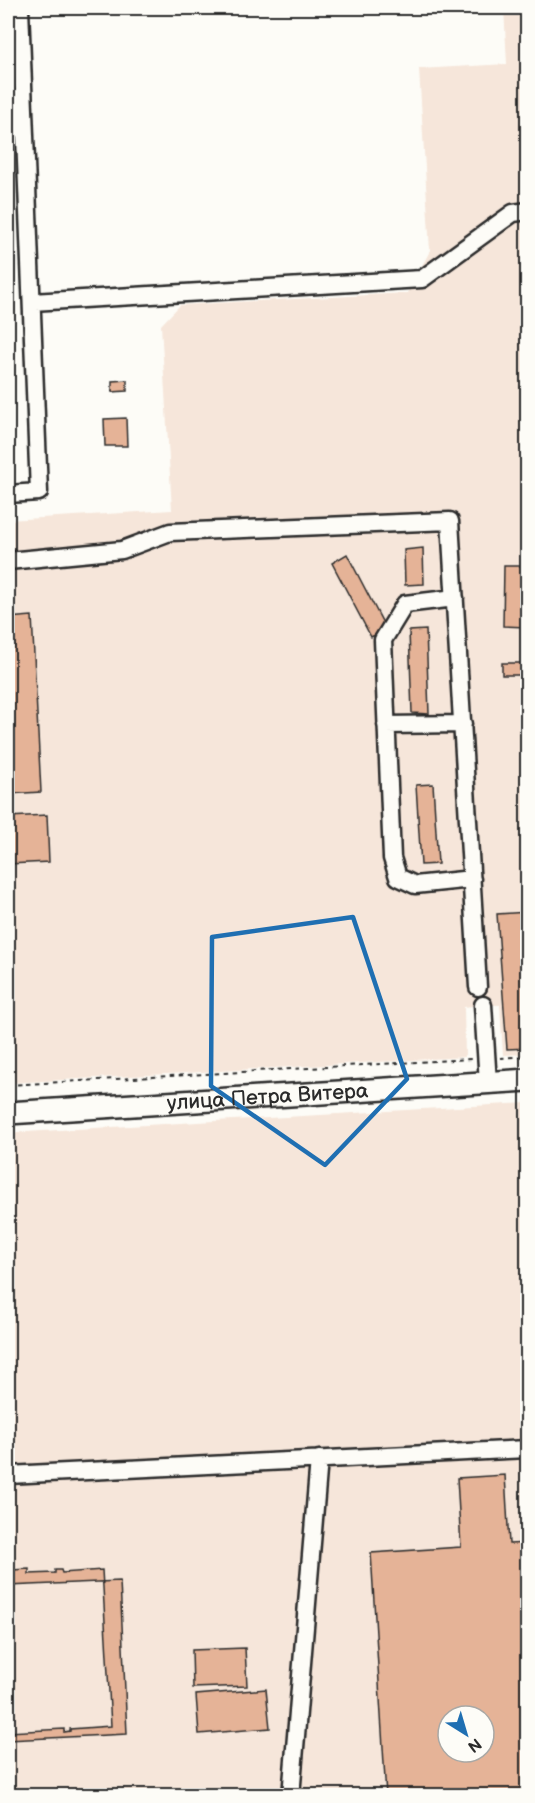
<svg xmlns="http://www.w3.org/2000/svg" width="535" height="1803" viewBox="0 0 535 1803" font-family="'Balsamiq Sans',sans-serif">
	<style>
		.built { fill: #f6e6da; fill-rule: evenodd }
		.building { fill: #e5b397; stroke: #2b2b2b; stroke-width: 1.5; fill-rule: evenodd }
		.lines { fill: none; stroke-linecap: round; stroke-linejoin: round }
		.minor-casing { stroke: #2b2b2b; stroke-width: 21 }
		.major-casing { stroke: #2b2b2b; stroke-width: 26 }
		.path { stroke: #2b2b2b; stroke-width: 2; stroke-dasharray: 4.5 4.5; stroke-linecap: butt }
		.minor { stroke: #fdfcf7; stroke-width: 16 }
		.major { stroke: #fdfcf7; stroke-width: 21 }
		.marked { fill: none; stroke: #1f6fb2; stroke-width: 4.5; stroke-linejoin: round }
		.labels { text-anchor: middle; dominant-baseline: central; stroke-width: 6; stroke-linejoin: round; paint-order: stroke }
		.street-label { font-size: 21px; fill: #2b2b2b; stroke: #fdfcf7 }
	</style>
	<rect width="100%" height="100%" fill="#fdfcf7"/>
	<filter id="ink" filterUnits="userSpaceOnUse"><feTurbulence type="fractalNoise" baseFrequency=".0167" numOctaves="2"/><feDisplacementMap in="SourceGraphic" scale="12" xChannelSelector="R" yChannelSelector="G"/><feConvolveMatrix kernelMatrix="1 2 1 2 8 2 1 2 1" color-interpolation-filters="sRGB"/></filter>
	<g filter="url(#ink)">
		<path class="built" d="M504,8h23v1046l-24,1 -3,-50h-17l-19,2 1,50 -457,26v-563l164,-10 -11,-185 19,-20 227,-12 23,-42 -11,-182 88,-5z
			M527,1103v692h-519v-662zM448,1716h36v36h-36z"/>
		<path class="building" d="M127,380v11l-15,1v-11z
			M126,418l1,28h-22l-1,-27z
			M423,548l1,36 -19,1 -1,-35z
			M347,554l39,75 -15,8 -39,-74z
			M504,566h23l-1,61 -23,-1z
			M32,616l9,176 -33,2v-176z
			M426,630l3,84 -17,-1 -3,-82z
			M502,663h25v12h-25z
			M433,784l5,80 -17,1 -5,-80z
			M47,815l2,47 -41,2v-47z
			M528,912v136l-21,1 -10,-135z
			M505,1475l4,69 19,-1v253h-142l-15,-243 90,-6 -4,-69zM448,1716h36v36h-36z
			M29,1569v5l26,-1v-3h6l1,3 40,-3 9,156 -41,3v2l-6,1v-3l-56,3v-156l4,-1v-5z
			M120,1581l7,153 -119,6v-154z
			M245,1648l2,38 -54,2 -1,-38z
			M266,1689l4,39 -71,6 -3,-39z"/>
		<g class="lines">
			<defs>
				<path id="minor" d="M32,302l390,-23 91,-66 15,-2
					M8,494l31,-2 -19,-484
					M8,561l114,-11 48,-18 280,-11 28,466
					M455,598l-50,6 -22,36 9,218 6,19 17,8 57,-6
					M386,725l77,-1
					M483,1005l5,78
					M8,1475l520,-26
					M291,1796l28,-337"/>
				<g id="major">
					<path id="s1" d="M8,1113l520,-33"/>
				</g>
			</defs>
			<use href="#minor" class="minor-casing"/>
			<use href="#major" class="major-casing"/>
			<path class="path" d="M500,1058l28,-2
				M8,1085l463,-26"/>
			<use href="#minor" class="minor"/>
			<use href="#major" class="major"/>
		</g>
	</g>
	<path class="marked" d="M353,917l54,162 -82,86 -114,-79 1,-149z"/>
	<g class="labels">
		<g class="street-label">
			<text stroke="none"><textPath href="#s1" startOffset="260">улица Петра Витера</textPath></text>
		</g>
	</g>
	<rect width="535" height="1803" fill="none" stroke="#fdfcf7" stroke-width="30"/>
	<rect x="15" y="15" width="505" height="1773" fill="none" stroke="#2b2b2b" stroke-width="2" filter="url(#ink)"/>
	<g transform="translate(466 1734) rotate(143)"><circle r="28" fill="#fdfcf7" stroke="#a9a8a5" stroke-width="1.5"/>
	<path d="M0-4.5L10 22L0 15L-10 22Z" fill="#1f6fb2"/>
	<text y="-9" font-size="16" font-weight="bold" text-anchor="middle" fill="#2b2b2b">N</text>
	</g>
</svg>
